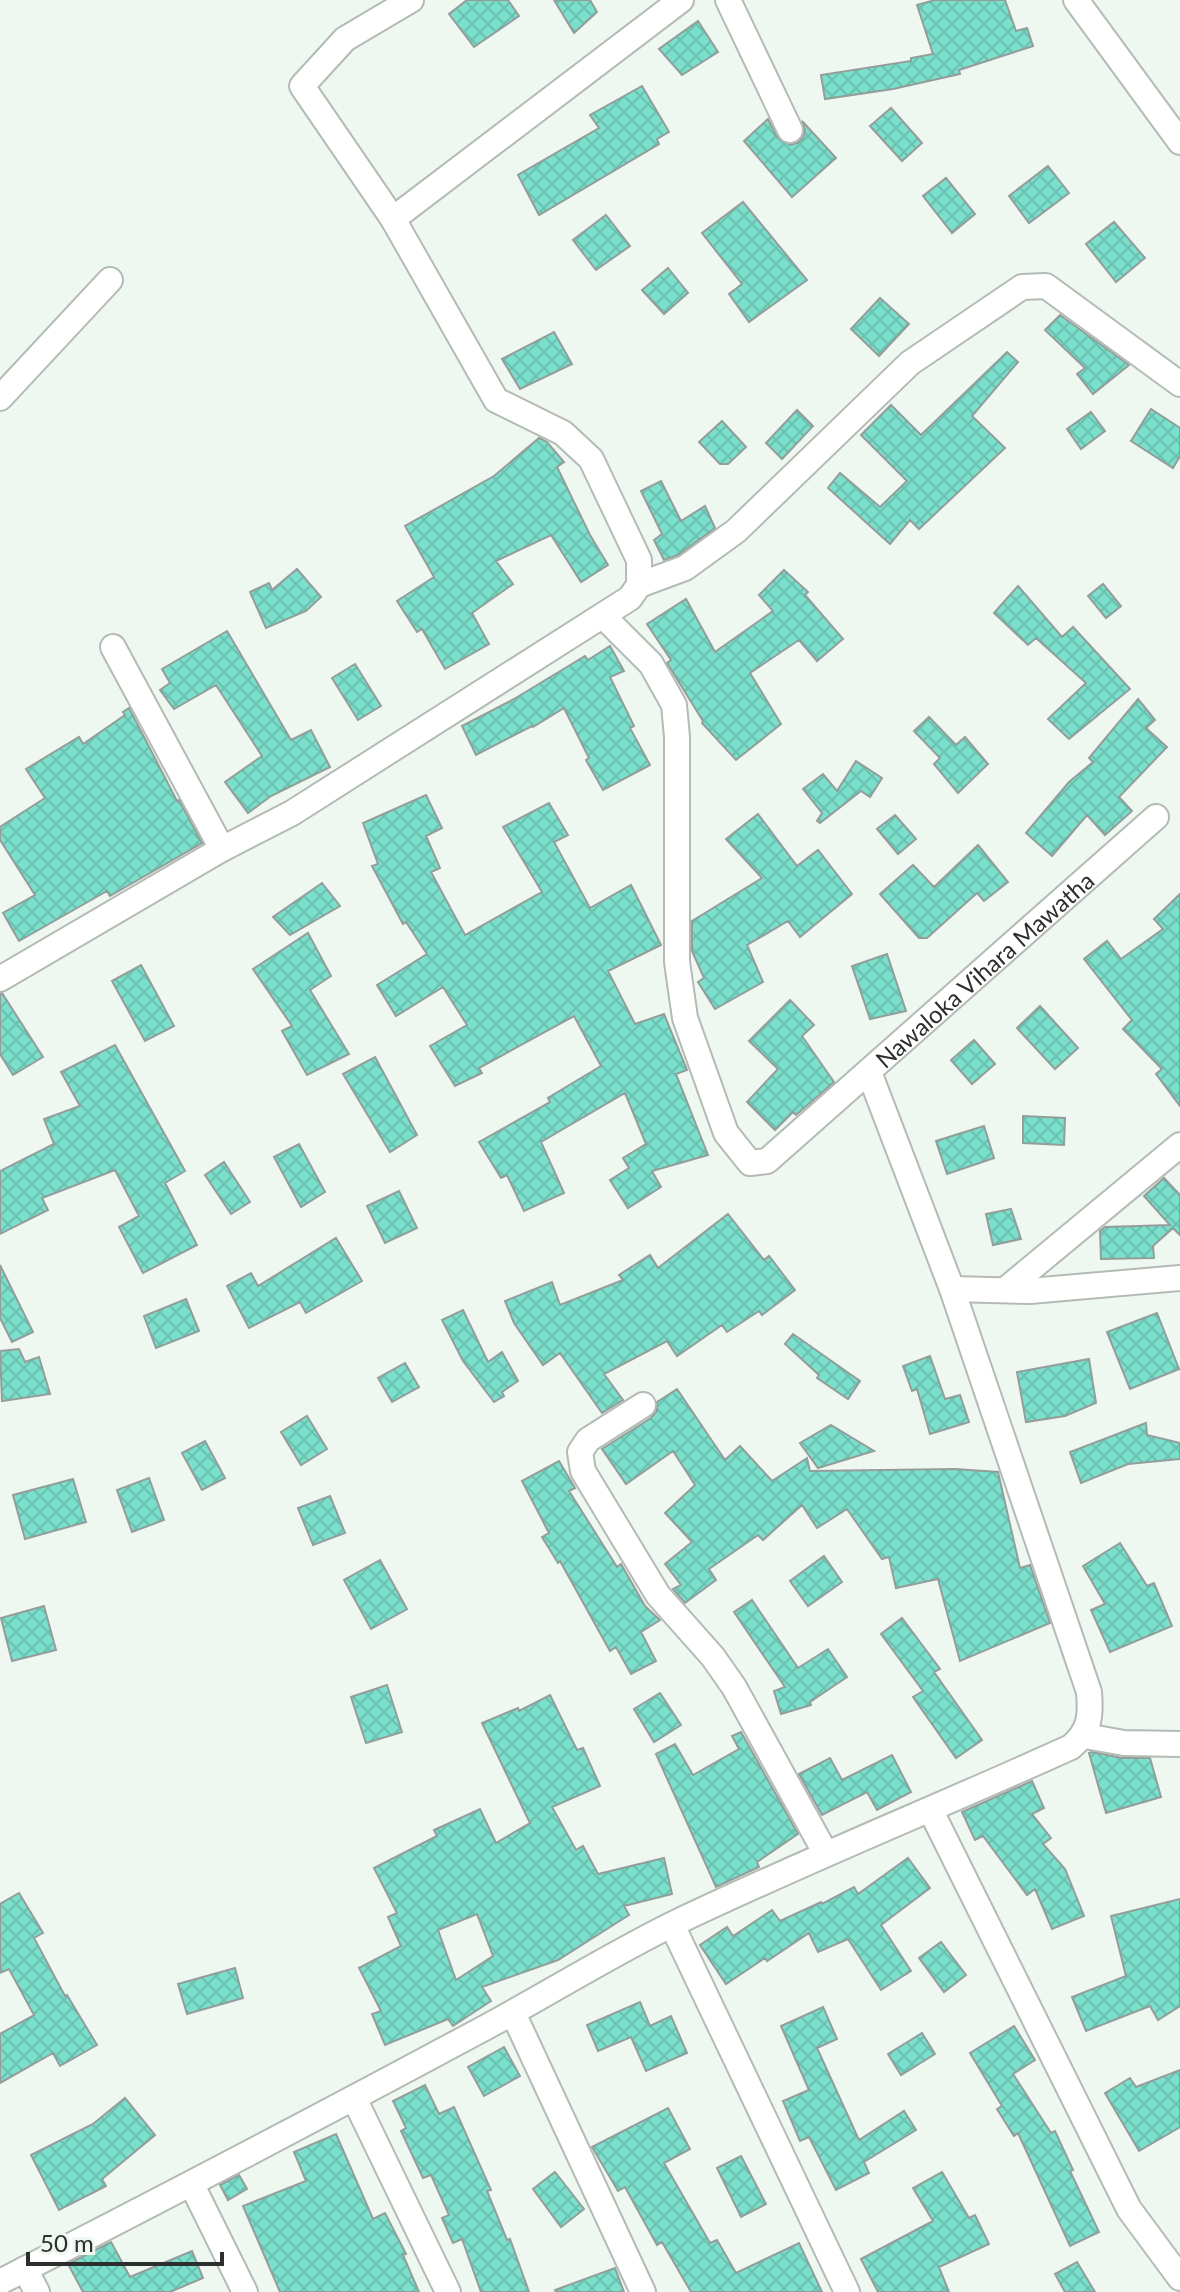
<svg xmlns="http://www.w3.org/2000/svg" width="1180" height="2292" viewBox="0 0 1180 2292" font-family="Lato,sans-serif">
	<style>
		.building { fill: url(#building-cross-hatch); stroke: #939d9a; stroke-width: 2; fill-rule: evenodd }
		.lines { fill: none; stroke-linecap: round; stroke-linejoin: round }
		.street-casing { stroke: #b3bbb4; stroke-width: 28 }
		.street { stroke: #fff; stroke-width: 24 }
		.labels { text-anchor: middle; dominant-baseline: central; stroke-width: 6; stroke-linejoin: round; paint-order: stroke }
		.street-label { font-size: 24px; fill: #2c2f2d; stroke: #eff7f1 }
	</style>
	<defs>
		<pattern id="building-cross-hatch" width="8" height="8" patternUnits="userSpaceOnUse" patternTransform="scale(2)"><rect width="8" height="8" fill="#7ae0cc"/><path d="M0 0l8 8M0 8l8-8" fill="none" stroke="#6ac0b0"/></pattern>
	</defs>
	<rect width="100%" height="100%" fill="#eff7f1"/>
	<path class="building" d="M467,0h41l11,16 -45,31 -25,-33z
		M554,0h36l7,12 -23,21z
		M935,0h70l11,31 11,-3 6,18 -74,24 1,4 -67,15 -68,10 -4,-24 90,-14v-3l22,-4 -16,-49z
		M698,21l20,31 -36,23 -23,-26z
		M642,86l27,46 -12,7 2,5 -120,71 -21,-40 81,-47 -9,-13z
		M891,108l31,35 -20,18 -32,-35z
		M768,119l9,18 13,8 7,-2 6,-5 2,-8 -3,-9 34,37 -44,39 -48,-56z
		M1048,166l21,27 -40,30 -20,-27z
		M946,178l29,36 -23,19 -29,-37z
		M743,202l64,78 -58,42 -20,-28 13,-10 -40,-51z
		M606,215l24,31 -34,24 -23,-30z
		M1114,222l31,36 -29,24 -30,-38z
		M668,268l20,25 -24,21 -22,-24z
		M880,298l29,26 -30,32 -28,-27z
		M1060,315l69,50 -36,29 -16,-20 8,-6 -40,-38z
		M554,332l18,32 -52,25 -18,-30z
		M1007,352l11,10 -46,54 33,32 -86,81 -9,-9 -20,24 -62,-56 12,-15 40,34 27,-26 -46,-46 30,-30 30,30z
		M1151,409l29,19v28l-7,12 -42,-27z
		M797,410l16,16 -31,33 -16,-16z
		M1091,412l14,19 -24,18 -14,-20z
		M722,421l24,26 -18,17h-8l-21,-22z
		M539,438l8,4 17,20 -7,5 33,68 18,30 -27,17 -30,-47 -55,26 17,23 -41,29 17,31 -44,25 -23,-40 -5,3 -20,-31 37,-24 -29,-51 89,-50z
		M661,481l20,40 24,-15 10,22 -37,27 -14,5 -10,-20 8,-6 -21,-43z
		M297,569l24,28 -15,14 -40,17 -16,-36 19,-9 3,7z
		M784,570l24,22 -3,3 38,44 -26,22 -18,-21 -49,33 31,51 -45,36 -34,-37 1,-2 -36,-58 4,-3 -24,-36 39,-25 29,53 58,-41 -14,-16z
		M1103,584l18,22 -15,12 -18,-22z
		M1018,586l44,51 11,-10 57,62 -61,50 -21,-20 38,-36 -50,-45 -8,7 -34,-32z
		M227,631l64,109 20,-10 19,37 -59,29 -23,17 -23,-31 37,-26 -46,-71 -42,24 -14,-19 10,-7 -8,-14z
		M610,646l14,25 -14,6 24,49 -4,2 20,37 -47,25 -17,-30 3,-2 -25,-50 -31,19 -1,-1 -56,29 -14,-29 52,-27 71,-43 3,4z
		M355,664l26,42 -23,14 -26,-42z
		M1138,699l17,21 -9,8 21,19 -48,50 13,14 -27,24 -18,-20 -35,41 -26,-23 43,-51 24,-20 -4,-4z
		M129,708l48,93 2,-1 23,43 -92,53 -3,-5 -88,50 -16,-28 32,-18 -35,-55v-13l45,-29 -19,-29 53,-32 4,7 42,-29 -2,-3z
		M929,717l27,28 9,-8 23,27 -30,29 -24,-29 6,-6 -26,-27z
		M856,761l26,17 -12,19 -9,-6 -41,32 -3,-2 5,-8 -19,-24 20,-15 14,17z
		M426,795l16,33 -16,8 14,32 -9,4 34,63 77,-43 -39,-65 46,-24 19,32 -14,7 36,66 41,-23 30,60 -53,26 27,53 29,-10 23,56 -11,4 32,81 -56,16 9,16 -33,21 -18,-28 19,-12 -6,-10 23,-14 -21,-51 -84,49 23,51 -40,18 -17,-36 -6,3 -22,-36 71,-40 -2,-4 53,-32 -27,-50 -95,52 3,5 -27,13 -25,-40 37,-21 -24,-38 -47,29 -19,-31 50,-31 -21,-32 -3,2 -31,-58 6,-2 -15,-41z
		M758,814l39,52 21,-16 34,44 -52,43 -12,-16 -41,24 16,37 -48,27 -17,-27 6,-4 -12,-27v-30l70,-43 -36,-39z
		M895,815l21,24 -18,15 -21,-25z
		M978,845l30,37 -24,19 -7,-8 -50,45h-8l-39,-44 33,-29 21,22z
		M322,883l18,23 -50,29 -17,-18z
		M1180,894v212l-24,-32 6,-5 -39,-40 9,-9 -48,-61 23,-18 14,18 42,-30 -9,-10z
		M308,933l23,43 -21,14 39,64 -42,21 -25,-44 10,-5 -39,-57z
		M887,954l19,57 -36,8 -18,-53z
		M141,965l33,61 -29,15 -33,-60z
		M2,993l41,64 -30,18 -13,-21v-60z
		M790,1000l24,25 -12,11 32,46 -38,33 -3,-3 -18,18 -28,-28 31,-33 -29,-28z
		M1040,1006l38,42 -23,21 -38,-41z
		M974,1040l21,24 -23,20 -21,-24z
		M115,1045l70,126 -20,12 32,62 -54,28 -24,-46 20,-11 -24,-46 -73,28 6,12 -48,24v-63l54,-27 -10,-25 36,-13 -19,-34z
		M375,1057l42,78 -27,17 -47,-78z
		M1023,1116l42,2 -1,27 -41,-2z
		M984,1126l10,32 -47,16 -11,-33z
		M299,1144l26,48 -24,15 -27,-50z
		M224,1162l26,40 -19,12 -26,-39z
		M1164,1178l16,17v40l-7,-7 -20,18 1,12 -53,1 -1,-28 5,-4 65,-2 -26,-29z
		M399,1191l18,37 -32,15 -18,-37z
		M1011,1209l10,30 -28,6 -7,-31z
		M728,1214l36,46 5,-4 26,34 -33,25 -3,-4 -32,21 -5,-7 -45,31 -10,-15 -63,33 19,26 -21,13 -42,-60 -17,12 -29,-42 -9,-22 47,-19 8,23 63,-25 -4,-5 31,-20 8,13z
		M336,1238l26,43 -56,32 -6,-11 -51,26 -22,-42 24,-13 7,13z
		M0,1265l33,67 -21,10 -12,-24z
		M186,1299l13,32 -43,17 -12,-32z
		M463,1310l25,52 14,-10 16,29 -16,11 2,4 -10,6 -31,-41 -21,-41z
		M1157,1313l22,56 -49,20 -23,-57z
		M793,1334l67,47 -12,18 -31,-21 2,-3 -34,-31z
		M19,1349l6,13 14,-5 11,37 -48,7 -2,-50z
		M930,1356l15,43 15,-4 9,27 -39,12 -13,-45 -5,2 -9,-25z
		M1089,1359l7,44 -31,13 -39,6 -9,-50z
		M405,1363l14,24 -27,15 -14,-24z
		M677,1389l48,71 15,-14 32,35 35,-23 3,13 145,-2 43,3 22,96 10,-3 20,58 -90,38 -22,-82 -42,9 -7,-31 -7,2 -35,-50 -30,19 -15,-23 -39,35 -5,-5 -49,34 7,11 -31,23 -12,-14 8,-4 -16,-21 27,-22 -27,-29 30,-28 -22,-34 -47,33 -24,-35 49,-31 6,-7v-9z
		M307,1416l20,33 -26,16 -20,-33z
		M1146,1423l1,12 33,8v16l-52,5 -47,19 -11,-31z
		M831,1425l43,26 -56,17 -18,-25z
		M205,1441l20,37 -23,12 -20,-37z
		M559,1461l16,27 -6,3 48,76 4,-3 24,42 15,14 -19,12 15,29 -25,13 -15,-27 -6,4 -50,-90 -2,2 -16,-26 7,-4 -27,-52z
		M149,1478l15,42 -32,12 -15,-42z
		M73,1479l13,43 -61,17 -12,-44z
		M330,1496l15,37 -32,12 -15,-37z
		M1120,1543l27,43 7,-3 18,43 -62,26 -19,-42 14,-6 -22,-38z
		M824,1556l18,26 -34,24 -18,-25z
		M380,1560l27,49 -36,20 -27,-49z
		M752,1600l46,68 30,-19 19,28 -37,25 1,3 -30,9 -7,-23 11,-4 -51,-75z
		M44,1606l12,44 -44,11 -11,-43z
		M902,1618l38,51 -6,3 48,68 -26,18 -43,-61 10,-6 -42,-57z
		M387,1685l15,47 -36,11 -15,-46z
		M660,1693l21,32 -27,17 -20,-33z
		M550,1695l27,55 6,-2 17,38 -48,21 24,43 7,-4 15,28 66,-16 8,36 -48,12 5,9 -71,45 -76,27 9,14 -38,25 -5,-7 -63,26 -13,-31 9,-3 -22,-43 42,-22 -13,-29 9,-4 -23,-45 63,-32 -3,-6 46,-21 16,34 34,-20 -48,-100 36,-15 1,3zM477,1914l16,42 -37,24 -18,-50z
		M741,1732l57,102 -41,28 2,5 -43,20 -60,-133 19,-10 18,31 46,-26 -7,-13z
		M1092,1752l30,6h28l11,39 -55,16 -17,-60z
		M892,1755l19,37 -34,18 -10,-18 -45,23 -23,-41 31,-16 12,22z
		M1032,1781l12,27 -12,6 19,24 -8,6 22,25 19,47 -32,13 -17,-40 -8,6 -44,-59 -8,4 -13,-28z
		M908,1858l22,30 -49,37 30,46 -30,19 -33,-51 -30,13 -9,-19 -42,28 -2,-3 -39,26 -26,-39 27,-18 6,9 39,-26 8,11 41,-19 1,2 32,-17 4,7z
		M19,1893l24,40 -9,5 31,58 2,-1 30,50 -37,21 -7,-13 -53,30v-49l34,-19 -25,-46 -9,4v-69z
		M1180,1899v107l-22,14 -8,-14 -64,25 -14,-34 54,-21 -15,-60z
		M941,1942l25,33 -22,17 -25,-34z
		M235,1968l8,30 -56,16 -9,-30z
		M640,2002l10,24 21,-10 16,37 -41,18 -15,-34 -33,14 -11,-26z
		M823,2007l14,32 -20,9 42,92 45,-29 12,19 -52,32 5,11 -33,17 -27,-53 -9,4 -17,-40 26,-11 -28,-64z
		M1014,2026l21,34 -22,14 38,59 4,-2 18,39 -3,1 29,61 -29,14 -52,-113 -4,3 -17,-27 5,-3 -32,-53z
		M922,2033l13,21 -34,21 -13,-21z
		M504,2047l16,29 -36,20 -16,-29z
		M1180,2070v57l-41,24 -34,-58 25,-15 6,9z
		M425,2085l14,29 15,-7 37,83 -4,1 20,49 3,-1 19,53h-48l-19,-53 -9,4 -11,-25 7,-3 -18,-40 -8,3 -22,-47 5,-3 -13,-27z
		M125,2098l30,37 -53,44 4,7 -47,24 -28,-55 62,-31z
		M668,2108l22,41 -26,14 46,80 7,-3 19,33 63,-30 23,49h-131l-29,-50 -5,3 -32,-58 -7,4 -26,-44z
		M336,2134l37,85 12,-6 21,41 -3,1 16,37h-139l-37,-86 63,-25 -12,-29z
		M741,2156l25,48 -25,13 -24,-49z
		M555,2172l29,37 -23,18 -28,-38z
		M942,2172l27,46 6,-3 14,29 -50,23 10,25h-71l-17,-33 72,-38 -20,-33z
		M239,2175l8,14 -19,11 -8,-15z
		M111,2242l19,35 62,-26 11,27 -33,14h-87l-15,-28z
		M1077,2262l18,30h-30l-10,-18z
		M615,2268l9,24h-68l-1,-2z"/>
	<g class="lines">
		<defs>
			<g id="street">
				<path d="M728,0l62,130"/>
				<path d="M1076,0l104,142"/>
				<path d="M393,219l288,-219"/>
				<path d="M0,398l110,-118"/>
				<path d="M639,585l46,-17 51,-37 174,-168 112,-76 24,-1 134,98"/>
				<path id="s1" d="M603,616l48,48 23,41 3,32v225l8,56 41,115 24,30 17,-2 389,-344"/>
				<path d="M113,647l109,202"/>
				<path d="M0,979l222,-130 70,-36 338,-215 9,-13v-25l-48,-101 -28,-26 -67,-33 -103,-181 -91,-133 43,-47 66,-39"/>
				<path d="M952,1289l78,2 150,-13"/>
				<path d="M1005,1290l175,-145"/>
				<path d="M643,1405l-55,35 -8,12 3,19 75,124 55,62 21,30 92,167"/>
				<path d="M1085,1736l39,7 56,1"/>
				<path d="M931,1811l198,398 51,69"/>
				<path d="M672,1925l175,367"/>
				<path d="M513,2013l130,279"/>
				<path d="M354,2098l94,194"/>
				<path d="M192,2185l53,107"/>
				<path d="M25,2269l12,23"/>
				<path d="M0,2282c160,-82 319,-165 477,-250 66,-35 129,-75 196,-108 131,-63 266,-117 398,-177 19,-16 20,-31 18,-55l-137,-403 -83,-217"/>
			</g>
		</defs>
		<use href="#street" class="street-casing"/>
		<use href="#street" class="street"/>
	</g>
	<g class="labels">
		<g class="street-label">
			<text stroke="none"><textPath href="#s1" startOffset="896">Nawaloka Vihara Mawatha</textPath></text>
		</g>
	</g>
	<path d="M28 2252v12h194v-12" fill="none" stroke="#2c2f2d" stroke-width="4"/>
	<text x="40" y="2252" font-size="24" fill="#2c2f2d" stroke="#eff7f1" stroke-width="6" paint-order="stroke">50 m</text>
</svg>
